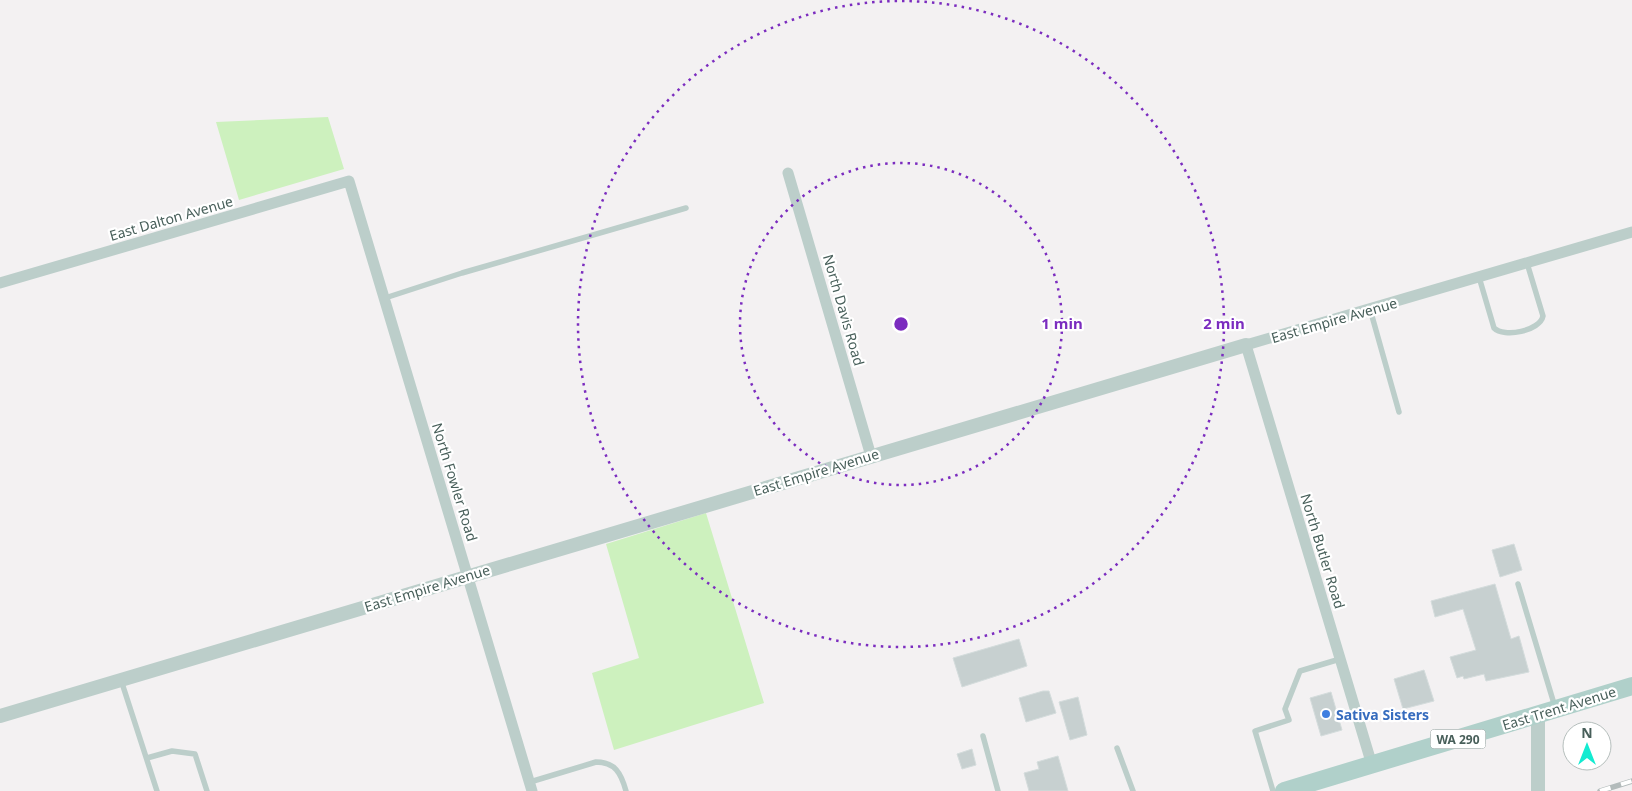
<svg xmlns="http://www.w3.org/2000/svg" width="1632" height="791" viewBox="0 0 1632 791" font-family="'Noto Sans',sans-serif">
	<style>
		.green { fill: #cdf1be }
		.building { fill: #c7d0d0; stroke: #d4dcdc }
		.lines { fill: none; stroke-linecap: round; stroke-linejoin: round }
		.service { stroke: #bcceca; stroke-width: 5.5 }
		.minor { stroke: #bcceca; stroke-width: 11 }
		.tertiary { stroke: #bcceca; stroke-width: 14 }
		.primary { stroke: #b0d0ca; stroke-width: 18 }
		.rail-casing { stroke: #b3bbbb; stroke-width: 5.5 }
		.rail { stroke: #fff; stroke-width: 4; stroke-dasharray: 11; stroke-linecap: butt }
		.ring { fill: none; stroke: #7b2cbf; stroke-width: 2.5; stroke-dasharray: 2.5 5 }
		.shop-dot { fill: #3f7fe0; stroke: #fff; stroke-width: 2 }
		.labels { text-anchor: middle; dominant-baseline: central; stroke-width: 4.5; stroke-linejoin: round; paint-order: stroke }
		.shield { fill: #fff; stroke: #7f8f8c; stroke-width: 1 }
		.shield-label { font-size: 12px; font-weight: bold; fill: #485f5a }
		.street-label { font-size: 14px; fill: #485f5a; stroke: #fff }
		.shop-label { font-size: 14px; font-weight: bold; fill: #366cbe; stroke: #fff; text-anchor: start }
		.centre { fill: #7b2cbf; stroke: #fff; stroke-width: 2.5 }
		.ring-label { font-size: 15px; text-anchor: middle; font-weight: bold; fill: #7b2cbf; stroke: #fff; stroke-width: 4.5; stroke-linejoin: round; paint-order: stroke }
	</style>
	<rect width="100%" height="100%" fill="#f3f1f2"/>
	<path class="green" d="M328,117l16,52 -105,31 -23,-78z
		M706,513l58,190 -150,47 -22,-77 47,-15 -33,-114z"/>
	<path class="building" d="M1514,544l8,26 -22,7 -8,-27z
		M1495,584l16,55 8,-3 10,36 -43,9 -2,-7 -20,5 -1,-3 -6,2 -7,-21 26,-7 -13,-41 -28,8 -4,-16z
		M1019,639l8,27 -65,21 -9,-29z
		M1424,670l10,31 -31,8 -9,-30z
		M1043,691h6l7,22 -30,9 -7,-24z
		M1331,692l11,38 -21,6 -11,-38z
		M1078,697l9,38 -17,5 -11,-38z
		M972,749l4,16 -14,4 -5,-15z
		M1058,756l10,35h-39l-5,-18 15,-4 -2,-7z"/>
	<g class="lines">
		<path class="service" d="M1479,277l15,51c10,10 46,3 49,-12l-16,-53
			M385,298l77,-25 224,-65
			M1370,309l29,103
			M1518,584l37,123
			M121,680l36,111
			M983,736l15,55
			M1117,748l16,43
			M147,758l25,-7 23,3 12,37
			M530,782l66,-20c19,0 25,11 30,29
			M1273,791l-18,-60 34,-11 -4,-11 15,-38 40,-12"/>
		<path class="minor" d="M788,173l83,283
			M0,283l349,-102 183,610
			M1372,765l-126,-420 386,-113"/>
		<path class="tertiary" d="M0,716l1246,-371
			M1538,791v-77"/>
		<path class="primary" d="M1284,791l348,-105"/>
		<defs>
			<path id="rail" d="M1600,791l32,-10"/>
		</defs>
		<use href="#rail" class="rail-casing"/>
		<use href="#rail" class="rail"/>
	</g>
	<g class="ring">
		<circle cx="901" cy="324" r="161"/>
		<circle cx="901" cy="324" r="323"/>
	</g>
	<circle class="shop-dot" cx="1326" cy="714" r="5"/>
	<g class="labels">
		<rect class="shield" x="1430.5" y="729.5" width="55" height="19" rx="4"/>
		<g class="shield-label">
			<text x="1458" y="739">WA 290</text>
		</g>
		<g class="street-label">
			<text transform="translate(171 218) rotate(-16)">East Dalton Avenue</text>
			<text transform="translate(844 310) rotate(74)">North Davis Road</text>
			<text transform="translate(1334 320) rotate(-16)">East Empire Avenue</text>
			<text transform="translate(816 472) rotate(-17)">East Empire Avenue</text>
			<text transform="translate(455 482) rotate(73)">North Fowler Road</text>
			<text transform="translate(1323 551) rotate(73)">North Butler Road</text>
			<text transform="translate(427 588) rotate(-17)">East Empire Avenue</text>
			<text transform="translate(1559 708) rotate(-17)">East Trent Avenue</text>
		</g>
		<g class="shop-label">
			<text x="1336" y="714">Sativa Sisters</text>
		</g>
	</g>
	<circle cx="901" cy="324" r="8" class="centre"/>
	<g class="ring-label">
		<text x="1062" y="329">1 min</text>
		<text x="1224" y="329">2 min</text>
	</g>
	<g transform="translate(1587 746)"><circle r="24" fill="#ffffff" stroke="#b6bfbd"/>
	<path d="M0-4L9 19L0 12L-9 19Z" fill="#13ebd1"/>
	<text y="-8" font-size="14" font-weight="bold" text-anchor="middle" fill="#485f5a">N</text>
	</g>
</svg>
